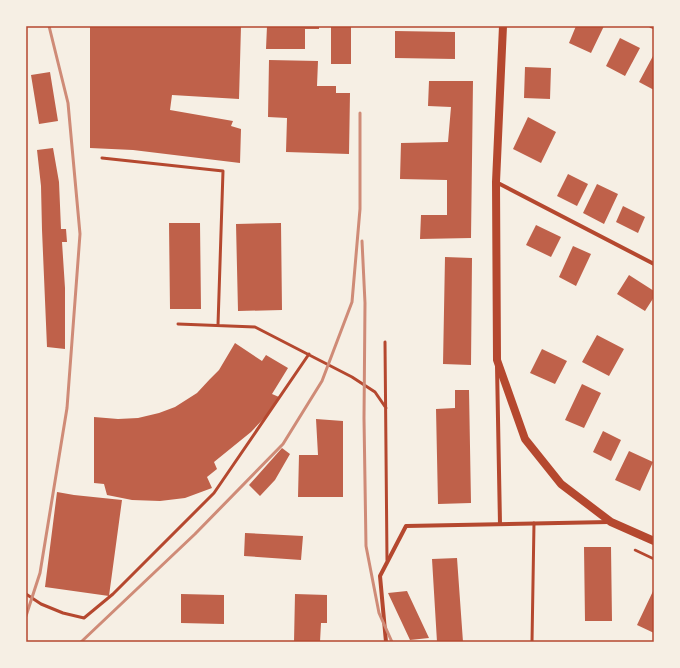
<svg xmlns="http://www.w3.org/2000/svg" width="680" height="668" viewBox="0 0 680 668" font-family="Roboto,sans-serif">
	<style>
		.building { fill: #bf614a }
		.lines { fill: none; stroke-linecap: round; stroke-linejoin: round }
		.path { stroke: #b5482f; stroke-width: 2.5 }
		.service { stroke: #b5482f; stroke-width: 3 }
		.minor { stroke: #b5482f; stroke-width: 4 }
		.secondary { stroke: #b5482f; stroke-width: 8 }
		.rail { stroke: #cf8b77; stroke-width: 3 }
		.neatline { fill: none; stroke: #b5482f; stroke-width: 1.5 }
	</style>
	<rect width="100%" height="100%" fill="#f6efe4"/>
	<path class="building" d="M90,26h151l-2,73 -67,-4 -2,15 63,11 -2,5 10,3 -1,34 -107,-13 -43,-2z
		M267,26h52v3h-14v20h-39z
		M331,26h20v38h-20z
		M576,26h28l-13,27 -22,-10z
		M395,31l60,1v27l-60,-1z
		M620,38l20,10 -15,28 -19,-10z
		M653,56l1,1v33l-15,-8z
		M269,60l49,1 -1,25h19v7h14l-1,61 -63,-2 1,-34 -19,-1z
		M525,67l26,1 -1,31 -26,-1z
		M50,72l8,49 -19,3 -8,-49z
		M429,81h44l-2,157 -51,1 1,-24h26v-35l-47,-1 1,-36 47,-1 3,-35 -23,-1z
		M528,117l28,15 -15,31 -28,-14z
		M53,148l6,34 2,47h5l1,13h-5l3,46v61l-18,-2 -5,-117 -1,-44 -4,-36z
		M568,174l20,10 -11,22 -20,-10z
		M597,184l21,10 -14,30 -21,-11z
		M623,206l22,11 -7,16 -22,-11z
		M169,223h31l1,86h-31z
		M281,223l1,87 -44,1 -2,-87z
		M536,225l25,12 -10,20 -25,-12z
		M573,246l18,8 -15,32 -17,-9z
		M445,257l27,1 -1,107 -28,-1z
		M629,275l25,16v6l-9,14 -28,-17z
		M597,335l27,14 -15,27 -27,-14z
		M235,343l27,18 4,-6 22,13 -16,26 7,3 -13,19 -15,16 -37,30 3,7 -10,8 5,11 -27,10 -25,3 -28,-1 -25,-5 -3,-11 -10,-1v-66l24,2 20,-1 21,-5 16,-6 22,-14 13,-14 9,-9z
		M542,349l25,12 -12,23 -25,-11z
		M582,384l19,9 -17,35 -19,-8z
		M455,390h14l2,113 -33,1 -2,-95 19,-1z
		M316,419l27,2v76h-45l1,-42h19z
		M603,431l18,9 -10,21 -18,-9z
		M282,448l8,6 -15,26 -15,16 -11,-11z
		M629,451l24,11 -13,29 -25,-11z
		M57,492l17,3 48,5 -13,96 -64,-9z
		M245,533l58,3 -2,24 -57,-4z
		M584,547h27l1,74h-27z
		M457,558l6,84h-26l-5,-83z
		M654,589v44l-17,-8z
		M407,591l22,47 -19,2 -22,-47z
		M181,594l43,1v29l-43,-1z
		M295,594l32,1v28h-6l-1,19h-26z"/>
	<g class="lines">
		<path class="path" d="M635,550l19,9"/>
		<path class="service" d="M102,158l121,13 -5,154
			M178,324l77,3 97,50 23,15 11,16
			M385,342l2,218
			M26,594l15,10 22,9 21,5 29,-24 101,-101 95,-139
			M532,642l2,-119"/>
		<path class="minor" d="M651,26l3,1
			M496,182l158,82
			M497,366l3,158
			M386,642l-6,-66 26,-50 203,-4"/>
		<path class="secondary" d="M503,26l-7,156 1,178 28,79 36,45 50,38 43,19"/>
		<path class="rail" d="M362,241l3,62 -1,115 2,128 13,67 13,29
			M26,616l14,-43 27,-165 13,-174 -12,-131 -19,-77
			M81,642l114,-108 88,-90 39,-63 30,-79 8,-93v-96"/>
	</g>
	<rect width="680" height="668" fill="none" stroke="#f6efe4" stroke-width="54"/>
	<rect x="27" y="27" width="626" height="614" class="neatline"/>
</svg>
